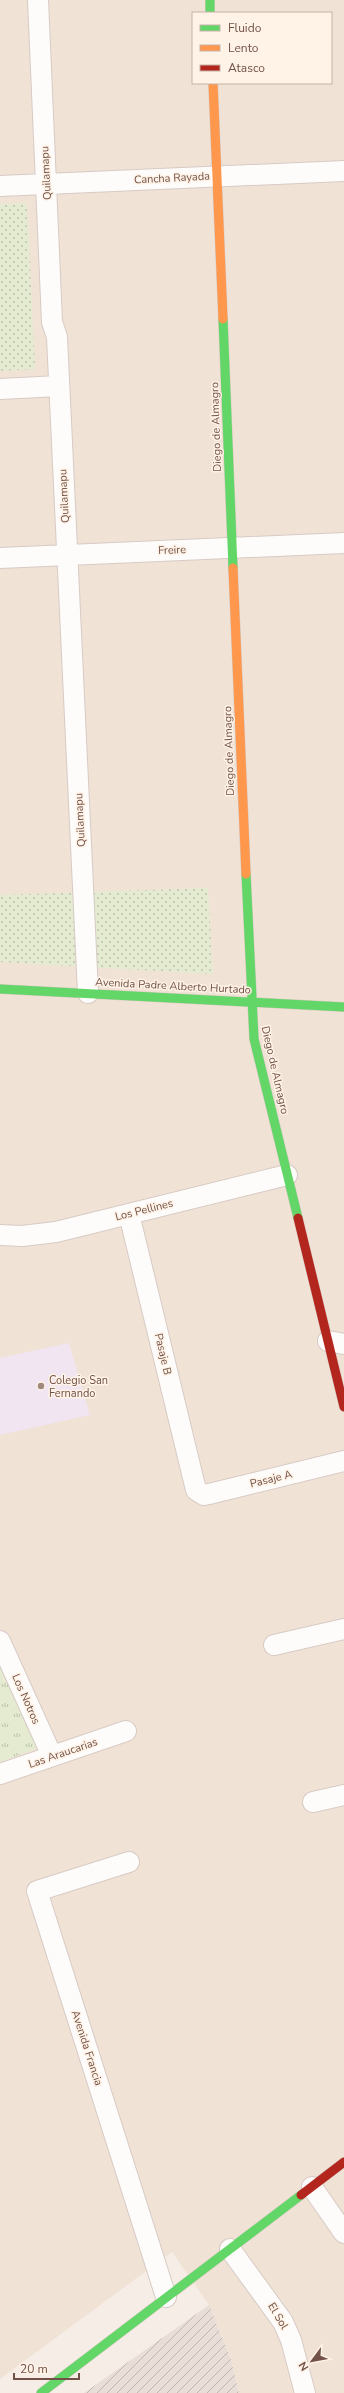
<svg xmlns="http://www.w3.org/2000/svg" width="344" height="2393" viewBox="0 0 344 2393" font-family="'Nunito Sans',sans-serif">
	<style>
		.residential { fill: #f1e2d6; fill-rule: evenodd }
		.industrial { fill: url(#industrial-furrows) }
		.education { fill: #f0e5f0 }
		.grass { fill: url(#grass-tufts) }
		.park { fill: url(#park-dots) }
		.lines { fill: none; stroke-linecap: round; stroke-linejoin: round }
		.street-casing { stroke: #d7cbc5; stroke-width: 22 }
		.fast-casing { stroke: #d6cac3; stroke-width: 10 }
		.slow-casing { stroke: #d6cac3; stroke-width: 10 }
		.jam-casing { stroke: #d6cac3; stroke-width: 10 }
		.street { stroke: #fefcfb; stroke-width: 20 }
		.fast { stroke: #63d668; stroke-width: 9 }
		.slow { stroke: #ff974d; stroke-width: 9 }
		.jam { stroke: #b3261e; stroke-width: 9 }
		.poi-dot { fill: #a0897f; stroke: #fff2e6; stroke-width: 1.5 }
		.labels { text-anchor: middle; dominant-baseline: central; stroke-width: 3; stroke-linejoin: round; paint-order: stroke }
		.street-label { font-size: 11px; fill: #725248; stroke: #fff2e6 }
		.poi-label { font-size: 11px; fill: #725248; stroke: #fff2e6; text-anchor: start }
	</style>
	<defs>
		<pattern id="industrial-furrows" width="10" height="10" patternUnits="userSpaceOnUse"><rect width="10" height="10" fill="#e8ded7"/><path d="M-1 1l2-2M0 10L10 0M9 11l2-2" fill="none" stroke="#c0b7b0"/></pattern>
		<pattern id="grass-tufts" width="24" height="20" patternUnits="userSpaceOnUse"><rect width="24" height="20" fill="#e4ebd1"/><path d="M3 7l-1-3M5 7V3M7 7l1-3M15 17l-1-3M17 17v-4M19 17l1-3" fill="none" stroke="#bdc1ac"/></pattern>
		<pattern id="park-dots" width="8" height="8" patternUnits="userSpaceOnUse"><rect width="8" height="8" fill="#e4ebd1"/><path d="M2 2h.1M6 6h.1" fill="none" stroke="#bdc1ac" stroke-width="1.8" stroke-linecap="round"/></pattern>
	</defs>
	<rect width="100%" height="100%" fill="#f6eee6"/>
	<path class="residential" d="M0,0h344v2393h-105l-8,-33 -22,-55 -37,-53 -172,127zM193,13h138v70h-138z"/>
	<path class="industrial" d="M209,2305l22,55 8,33h-155z"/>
	<path class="education" d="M69,1343l21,72 -90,20v-77z"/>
	<path class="grass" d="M0,1662l39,86 -39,14z"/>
	<path class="park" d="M27,203l8,166 -35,2v-167z
		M208,888l5,86 -213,-12v-67z"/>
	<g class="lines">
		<defs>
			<path id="street" d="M38,0l14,322 5,15 31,656
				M0,186l344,-15
				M0,389l59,-3
				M0,558l344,-15
				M129,1214l67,276 8,5 5,-1 135,-33
				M0,1235l22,1 34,-4 231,-57
				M328,1341l16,3
				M0,1641l52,115
				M274,1645l70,-16
				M0,1774l126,-43
				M313,1802l31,-7
				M129,1862l-92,29 129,406
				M312,2187l32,46
				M230,2249l53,73 8,18 14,53"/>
			<path id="fast" d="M210,0v13
				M223,319l10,249
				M246,874l8,165 44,179
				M0,989l344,18
				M41,2393l260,-198"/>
			<path id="slow" d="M213,83l10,236
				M233,568l13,306"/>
			<path id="jam" d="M298,1218l46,189
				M301,2195l43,-33"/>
		</defs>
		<use href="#street" class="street-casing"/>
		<use href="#fast" class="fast-casing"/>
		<use href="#slow" class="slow-casing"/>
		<use href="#jam" class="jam-casing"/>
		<use href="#street" class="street"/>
		<use href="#fast" class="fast"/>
		<use href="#slow" class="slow"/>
		<use href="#jam" class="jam"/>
	</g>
	<circle class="poi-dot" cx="41" cy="1386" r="4"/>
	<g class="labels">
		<g class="street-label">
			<text transform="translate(46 173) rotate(-93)">Quilamapu</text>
			<text transform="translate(172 178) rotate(-3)">Cancha Rayada</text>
			<text transform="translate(216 427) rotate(-92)">Diego de Almagro</text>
			<text transform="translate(64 496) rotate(-93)">Quilamapu</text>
			<text transform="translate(172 550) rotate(-2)">Freire</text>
			<text transform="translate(229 751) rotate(-92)">Diego de Almagro</text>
			<text transform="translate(80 820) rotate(-93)">Quilamapu</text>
			<text transform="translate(173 986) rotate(3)">Avenida Padre Alberto Hurtado</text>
			<text transform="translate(275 1070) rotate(77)">Diego de Almagro</text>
			<text transform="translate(144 1210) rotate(-14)">Los Pellines</text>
			<text transform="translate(163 1354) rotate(77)">Pasaje B</text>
			<text transform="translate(271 1479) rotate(-14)">Pasaje A</text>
			<text transform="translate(26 1699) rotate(66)">Los Notros</text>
			<text transform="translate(63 1753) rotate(-19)">Las Araucarias</text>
			<text transform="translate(87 2048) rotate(72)">Avenida Francia</text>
			<text transform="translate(278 2316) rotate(59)">El Sol</text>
		</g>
		<g class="poi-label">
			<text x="49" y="1380">Colegio San<tspan x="49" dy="13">Fernando</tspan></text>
		</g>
	</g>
	<rect x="192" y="12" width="140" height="72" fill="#fff2e6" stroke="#c7b2a7"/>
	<rect x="200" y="25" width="20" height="6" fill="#63d668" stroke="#c7b2a7"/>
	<text x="228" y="32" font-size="12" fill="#725248">Fluido</text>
	<rect x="200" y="45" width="20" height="6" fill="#ff974d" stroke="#c7b2a7"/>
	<text x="228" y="52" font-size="12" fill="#725248">Lento</text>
	<rect x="200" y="65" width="20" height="6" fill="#b3261e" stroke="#c7b2a7"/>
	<text x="228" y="72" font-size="12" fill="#725248">Atasco</text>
	<g transform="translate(312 2361) rotate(238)" stroke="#fff2e6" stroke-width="3" paint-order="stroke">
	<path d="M0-3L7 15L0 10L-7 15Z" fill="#725248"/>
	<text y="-6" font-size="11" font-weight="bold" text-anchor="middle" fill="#725248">N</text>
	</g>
	<path d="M14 2373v6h65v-6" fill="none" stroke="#725248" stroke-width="2"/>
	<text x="20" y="2373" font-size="12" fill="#725248" stroke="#fff2e6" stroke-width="3" paint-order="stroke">20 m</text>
</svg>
